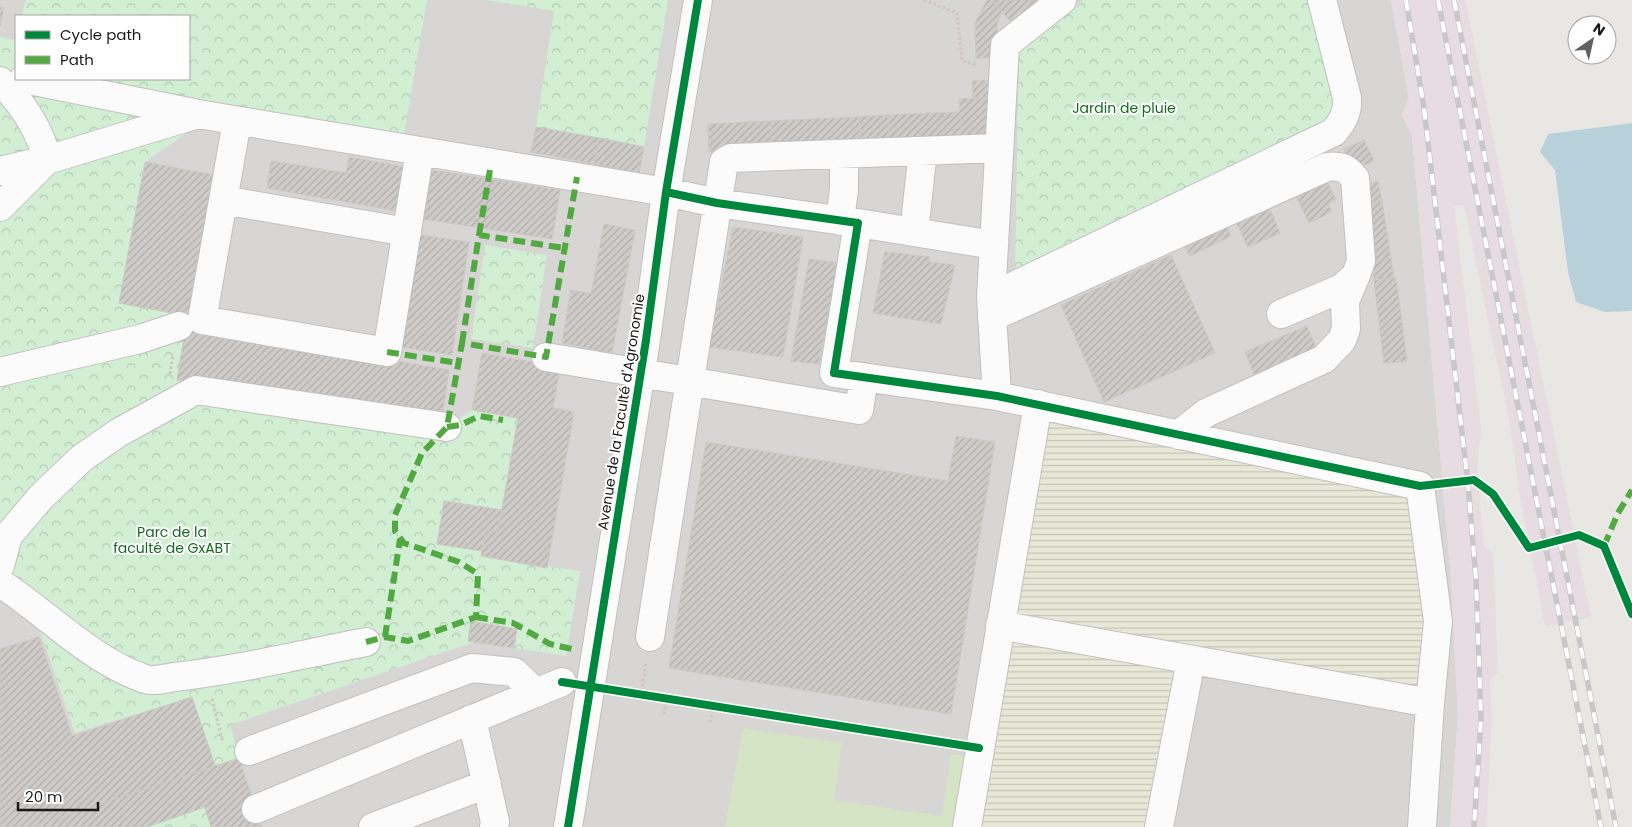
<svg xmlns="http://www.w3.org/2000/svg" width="1632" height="827" viewBox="0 0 1632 827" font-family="Poppins,sans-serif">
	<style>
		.residential { fill: #d8d6d4; fill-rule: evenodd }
		.religious { fill: #d7d6d4 }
		.railway { fill: #e6dce1 }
		.farmland { fill: url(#farmland-rules) }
		.grass { fill: #d4e4c4 }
		.park { fill: url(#park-crowns) }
		.water { fill: #b9d1da }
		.building { fill: url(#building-hatch); stroke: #ccc9c4 }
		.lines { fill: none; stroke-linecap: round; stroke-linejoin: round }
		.minor-casing { stroke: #c1c0bf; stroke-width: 30 }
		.path { stroke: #d0c4c1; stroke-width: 3; stroke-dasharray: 2.5 2.5; stroke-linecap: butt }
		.minor { stroke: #fcfbfb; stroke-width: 28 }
		.rail-casing { stroke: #c9c8c8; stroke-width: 5.5 }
		.rail { stroke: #fff; stroke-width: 4; stroke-dasharray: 11; stroke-linecap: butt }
		.quiet { stroke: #52a942; stroke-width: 6; stroke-dasharray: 12 6; stroke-linecap: butt }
		.cycleway-casing { stroke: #fff; stroke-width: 11 }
		.cycleway { stroke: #00873e; stroke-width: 8 }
		.labels { text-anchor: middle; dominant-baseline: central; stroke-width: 4; stroke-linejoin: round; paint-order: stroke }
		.park-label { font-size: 14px; fill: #146d1f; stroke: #fff }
		.street-label { font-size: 14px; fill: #1a1a1a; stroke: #fff }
	</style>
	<defs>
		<pattern id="farmland-rules" width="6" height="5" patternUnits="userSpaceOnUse" patternTransform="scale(1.25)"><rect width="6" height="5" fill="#e7e8d7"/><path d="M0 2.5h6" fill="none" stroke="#c6c6b8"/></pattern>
		<pattern id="park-crowns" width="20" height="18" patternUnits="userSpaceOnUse" patternTransform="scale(1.25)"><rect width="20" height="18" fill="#d2eed3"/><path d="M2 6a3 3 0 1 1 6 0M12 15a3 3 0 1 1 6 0" fill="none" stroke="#b4ccb5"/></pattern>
		<pattern id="building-hatch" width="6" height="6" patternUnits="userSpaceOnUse" patternTransform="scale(1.25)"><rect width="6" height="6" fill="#cecbc8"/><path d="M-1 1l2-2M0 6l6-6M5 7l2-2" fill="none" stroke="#b0aeab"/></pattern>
	</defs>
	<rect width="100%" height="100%" fill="#e9e7e3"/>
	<path class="residential" d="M0,0h1391l18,99 -7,16 10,21 39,443 7,138 -8,110h-1450zM16,16h173v63h-173z"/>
	<path class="religious" d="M427,0h59l68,11 -23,144 -126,-20z
		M839,0h52l19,3 -11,88 -72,-11z
		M277,147l49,8 -2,12 -49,-8z
		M269,192l55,10 -2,13 -55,-10z
		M347,205l48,8 -2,14 -48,-8z
		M230,210l168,29 -17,101 -168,-30z
		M32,617l7,20 -39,12v-21z
		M474,642l92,14 -28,171h-276l-33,-102z
		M619,706l124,22 -18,99h-128z
		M843,738l108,16 -8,62 -109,-16z"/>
	<path class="railway" d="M1391,0h74l126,617 -46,9 -26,-135 -10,-73 -45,-213 -10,1 27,222 -4,40 7,79 9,6 5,119 -8,7 2,41 -6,107h-36l8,-110 -7,-138 -39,-443 -10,-21 7,-17z"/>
	<path class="farmland" d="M1041,417l371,78 16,131 -3,56 -11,11 -406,-72z
		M1006,636l177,33 -32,158h-174z"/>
	<path class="grass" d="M743,728l99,15 -8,57 108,16 9,-62 21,3 -11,70h-236z"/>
	<path class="park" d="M26,0h401l-23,135 -172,-20 -40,14 -47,33 -26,141 70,14 -12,63 270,47 25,-17 46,8 -16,92 -58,-9 -7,43 45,7v5l98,15 -14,85 -92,-14 -244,83 9,33 -24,8 -23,-69 -117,36 -34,-99 -17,-36 -24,-15v-546l14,3 2,-6v45h173v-63h-168z
		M486,0h182l-24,147 -108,-20 18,-116z
		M1083,0h232l27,109 -7,16 -320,150 4,-224z
		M485,245l62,10 -14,93 -62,-9z
		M205,807l6,20h-64z"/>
	<path class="water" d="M1632,123v188l-27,1 -29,-10 -8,-30 -13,-102 -15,-18 8,-18z"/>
	<path class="building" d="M987,0h5l10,12 -5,12 1,34h-22l-1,-35z
		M992,0h45l-26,22z
		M0,7l4,1 -4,18z
		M993,80l1,17 -21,1 -1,-17z
		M994,97l3,42 -35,2 -3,-42z
		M960,112l2,29 -72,3 -2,-29z
		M888,115l1,24 -28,1 -2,-23z
		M859,117l2,27 -89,5 -1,-28z
		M771,121l1,28 -63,3 -1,-28z
		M536,127l63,11 -5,26 -63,-12z
		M599,138l45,9 -5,26 -45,-9z
		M1364,140l10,21 -21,9 -9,-21z
		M349,157l56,10 -8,44 -130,-23 4,-27 75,12z
		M145,162l68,13 -25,141 -69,-13z
		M425,169l135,21 -8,49 -135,-21z
		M1325,177l11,23 -8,4 4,8 -23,11 -15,-31z
		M1378,182l4,19 -20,3 -3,-19z
		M1382,201l12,77 -20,2 -12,-76z
		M1270,209l10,24 -32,14 -11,-23z
		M604,224l31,6 -23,123 -50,-10 9,-53 20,4z
		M733,227l70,10 -20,120 -74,-10z
		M1227,227l4,9 -41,20 -5,-9z
		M413,234l56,8 -17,113 -55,-9z
		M885,252l45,5 -1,5 26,3 -14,59 -68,-11z
		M1171,255l44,98 -111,49 -43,-97z
		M809,259l29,4 -19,101 -28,-3z
		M1396,278l11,83 -23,2 -10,-83z
		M186,325l263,45 -8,54 -264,-44z
		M1307,326l9,22 -62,26 -9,-22z
		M482,353l78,14 -7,41 21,4 -27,156 -66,-12 5,-25 12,1 20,-114 -46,-8z
		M956,436l39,6 -44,272 -282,-46 37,-226 242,39z
		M444,501l58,9 -4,22 -12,-1 -4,20 -45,-7z
		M471,621l46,8 -3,19 -46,-7z
		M39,637l33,99 120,-39 23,69 -184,61h-31v-178z
		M239,758l23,69h-51l-6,-20 -58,20h-116z"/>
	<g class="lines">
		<defs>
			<path id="minor" d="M24,79l170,34
				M0,81c21,20 41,50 47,79l-47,11
				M237,121l-35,199 185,32 33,-201
				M223,200l184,32
				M0,207l47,-47 151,-46 468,78 51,11 141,20 -24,150 163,23 423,90 18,135 -8,82 -430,-78
				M840,221l4,-32v-35
				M858,223l136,22 -3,52 6,99
				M914,232l9,-81
				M994,245l11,-200 57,-45
				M997,294l337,-162c9,-11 14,-20 13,-34l-25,-98
				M992,317l335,-150c14,-2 19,1 28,11l6,83 -5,14 -14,13 -61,26
				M546,357l313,53 5,-33
				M0,372l140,-33 39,-13
				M1178,435l28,-22 118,-54 18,-19 4,-11 -1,-28 11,-26
				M0,566l8,-30 33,-39 41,-39 36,-25 78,-43 251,37
				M0,583c48,31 90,77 145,96 8,3 22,-1 30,-2 64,-7 128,-23 191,-35
				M650,637l74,-475 7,-4 268,-10
				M472,719l23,103 -1,5
				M249,751l223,-83 42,4 22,21
				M256,809l306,-127
				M373,827l114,-43
				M568,827l78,-487 20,-148 32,-192
				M967,827l71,-423
				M1159,827l32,-167
				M1422,827l8,-124"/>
		</defs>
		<use href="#minor" class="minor-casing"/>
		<path class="path" d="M924,0l33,13 5,48 15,4
			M170,374l3,-19
			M641,696l5,-34
			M212,699l11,44
			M664,714l3,-14
			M710,722l4,-15"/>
		<use href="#minor" class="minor"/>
		<defs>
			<path id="rail" d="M1406,0l18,108 44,376 8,95 5,140 -7,108
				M1438,0l163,827
				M1454,0l162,827"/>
		</defs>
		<use href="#rail" class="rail-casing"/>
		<use href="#rail" class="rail"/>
		<path class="quiet" d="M479,235l12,-71
			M462,343l17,-108 85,13
			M387,352l71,11
			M447,427l14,-2 18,-9 24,4
			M1604,546l14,-33 14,-23
			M476,617l37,6 37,21 26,6
			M385,637l15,-98
			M366,642l19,-5 23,4 68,-24 2,-43 -19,-12 -55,-19 -9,-12v-16l27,-62 25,-26 15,-84 84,14 31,-180"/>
		<defs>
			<path id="cycleway" d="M666,192l51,11 141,20 -24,150 163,23 423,90 54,-6 19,14 36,54 50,-13 25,11 28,68
				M562,682l417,66
				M568,827l78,-487 20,-148 32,-192"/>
		</defs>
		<use href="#cycleway" class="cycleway-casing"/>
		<use href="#cycleway" class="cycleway"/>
	</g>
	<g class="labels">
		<g class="park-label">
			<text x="1124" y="108">Jardin de pluie</text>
			<text x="172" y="532">Parc de la<tspan x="172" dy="16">faculté de GxABT</tspan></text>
		</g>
		<g class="street-label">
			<text transform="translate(621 412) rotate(-81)">Avenue de la Faculté d'Agronomie</text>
		</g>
	</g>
	<rect x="15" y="15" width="175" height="65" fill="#ffffff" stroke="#a3a3a3"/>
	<rect x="25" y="31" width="25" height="8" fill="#00873e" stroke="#a3a3a3"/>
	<text x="60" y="40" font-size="15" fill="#1a1a1a">Cycle path</text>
	<rect x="25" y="56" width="25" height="8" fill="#52a942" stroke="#a3a3a3"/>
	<text x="60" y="65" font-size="15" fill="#1a1a1a">Path</text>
	<g transform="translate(1592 40) rotate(34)"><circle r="24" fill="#ffffff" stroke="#a3a3a3"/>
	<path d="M0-4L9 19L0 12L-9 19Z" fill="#626260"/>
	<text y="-8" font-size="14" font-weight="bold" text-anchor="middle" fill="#1a1a1a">N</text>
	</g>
	<path d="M18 802v8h80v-8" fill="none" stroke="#1a1a1a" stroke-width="2.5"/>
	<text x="25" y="802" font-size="15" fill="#1a1a1a" stroke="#ffffff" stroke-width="4" paint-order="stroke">20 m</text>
</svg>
